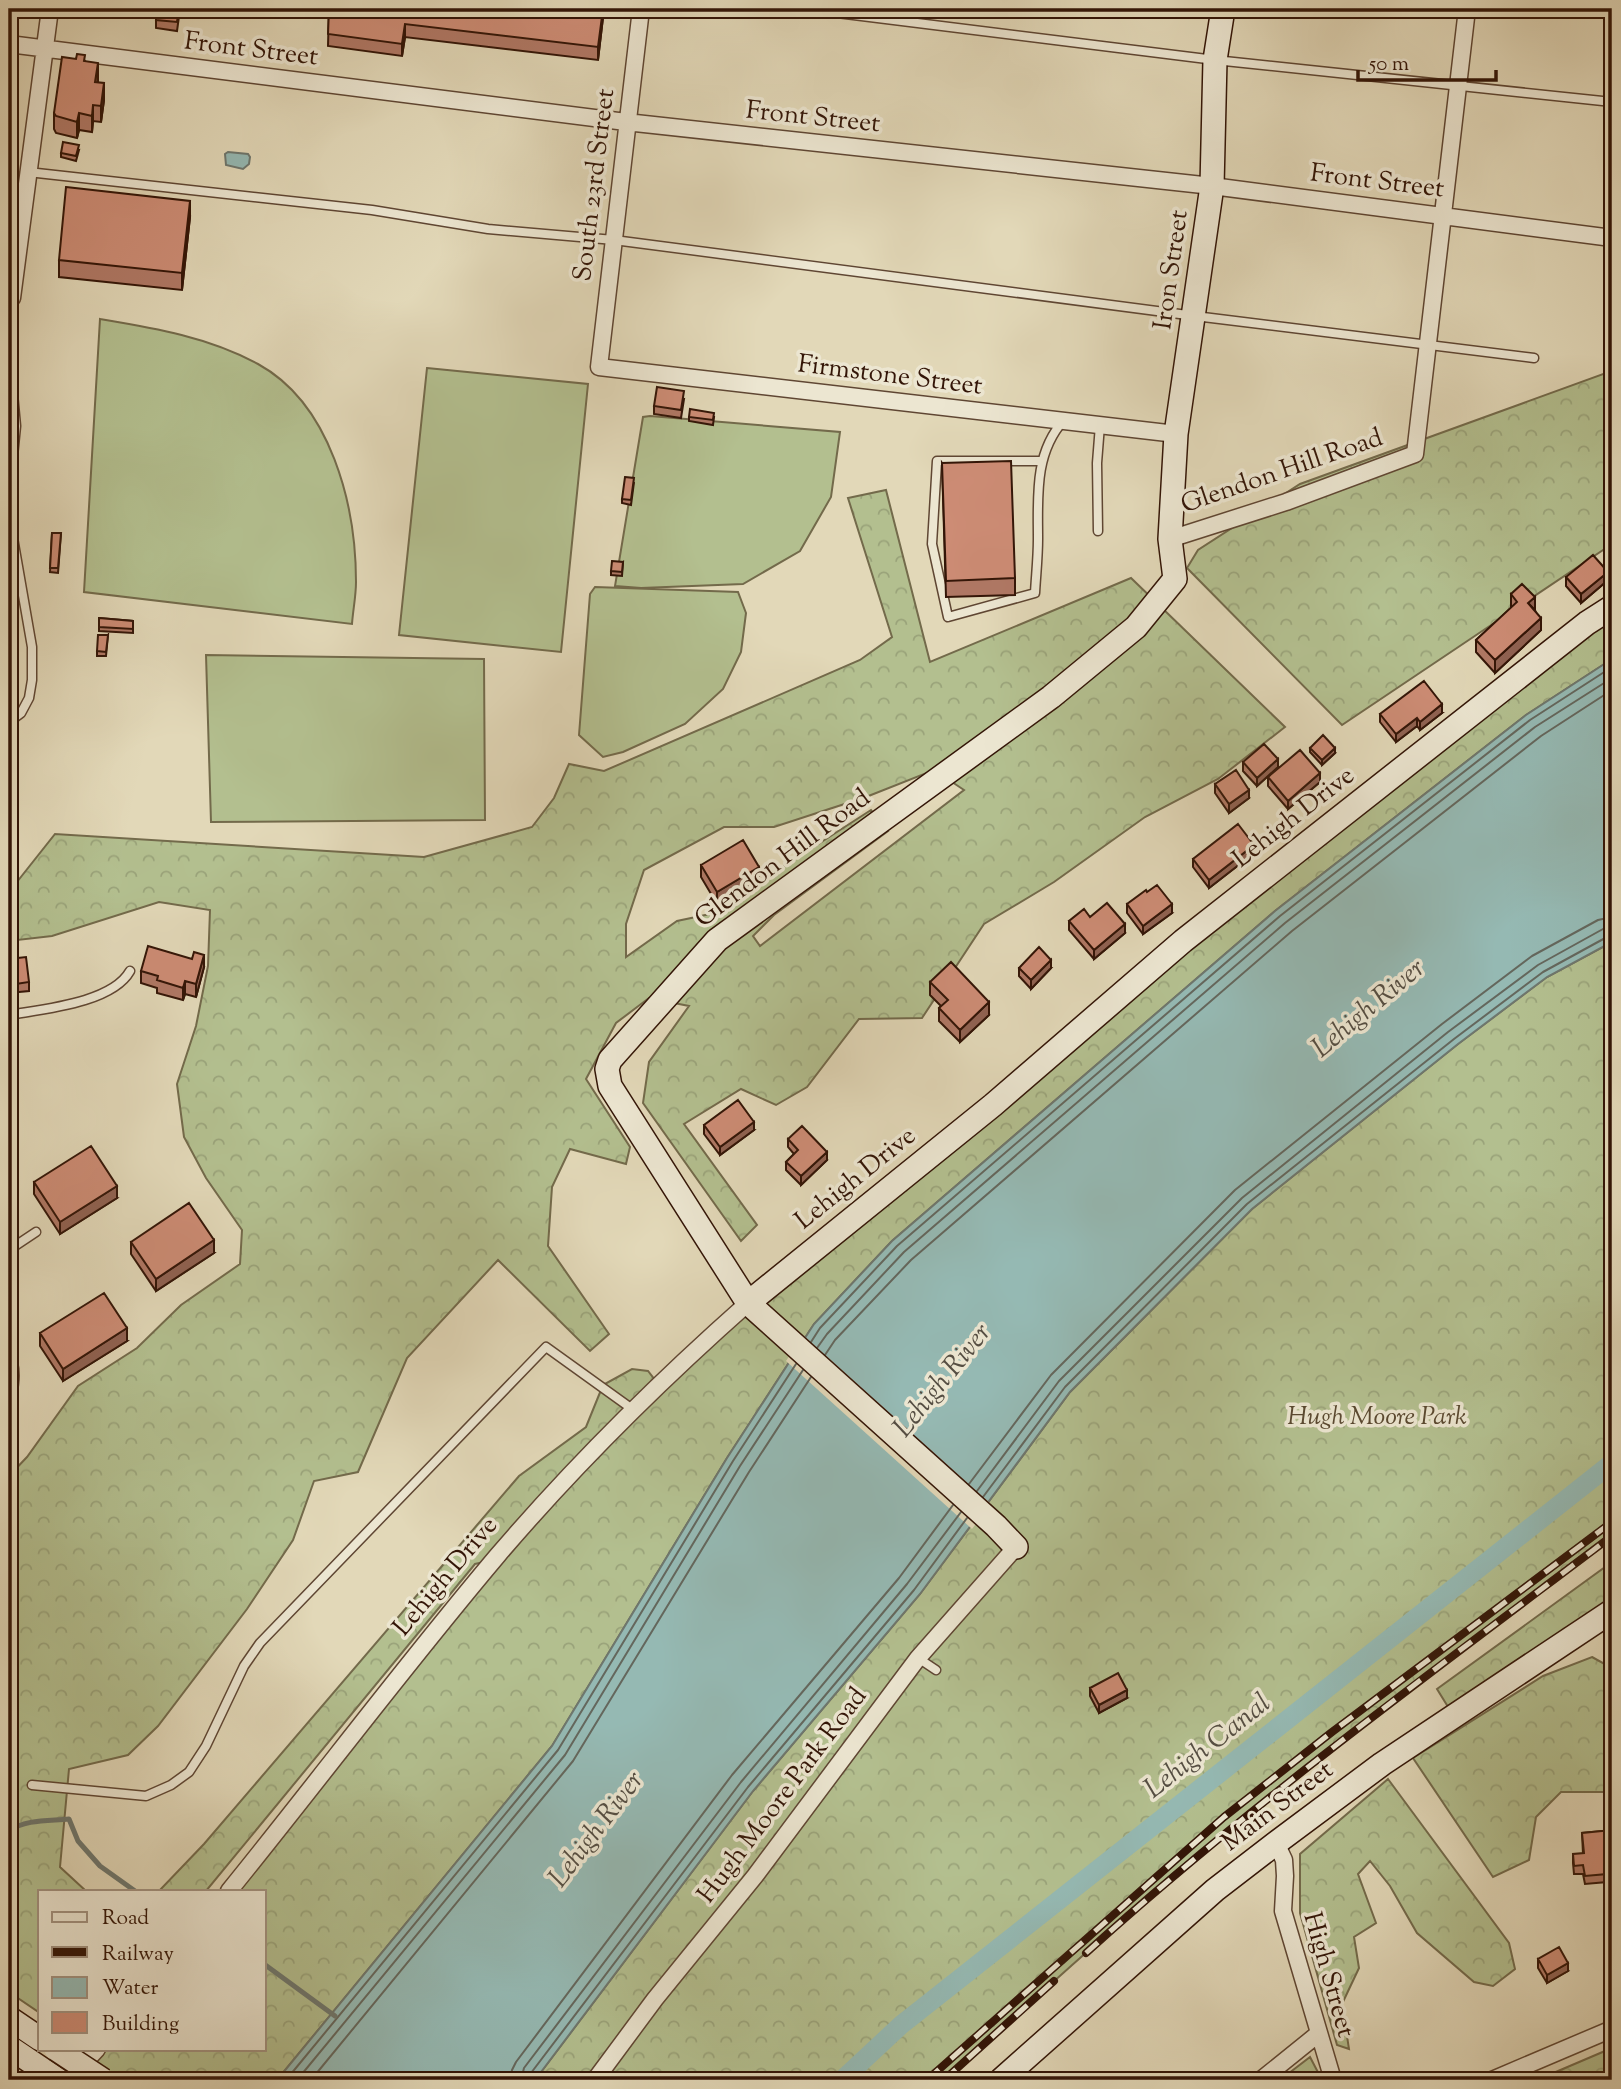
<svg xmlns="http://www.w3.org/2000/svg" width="1621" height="2089" viewBox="0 0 1621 2089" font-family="'Sorts Mill Goudy',serif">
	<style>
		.grass { fill: #b3bf8f; stroke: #736a4b; stroke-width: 2 }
		.forest { fill: url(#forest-crowns); stroke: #736a4b; stroke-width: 2; fill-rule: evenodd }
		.water { fill: #95b9b3; stroke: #6e776e; stroke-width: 2 }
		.pier { fill: #e2d8b8 }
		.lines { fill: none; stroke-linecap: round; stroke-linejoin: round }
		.shore { stroke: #64675d; stroke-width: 2 }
		.stream { stroke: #6e776e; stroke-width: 5 }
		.canal { stroke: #95b9b3; stroke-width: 19 }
		.lane-casing { stroke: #5f4633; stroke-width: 11 }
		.street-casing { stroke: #5f4633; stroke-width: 19 }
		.secondary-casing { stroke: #331507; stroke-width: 26 }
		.lane { stroke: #ece6d1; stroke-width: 8 }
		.street { stroke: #ece6d1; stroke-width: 16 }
		.secondary { stroke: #ece6d1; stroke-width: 23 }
		.rail-casing { stroke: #331507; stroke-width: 8 }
		.rail { stroke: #ece6d1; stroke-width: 5; stroke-dasharray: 16; stroke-linecap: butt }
		.secondary-bridge-casing { stroke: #331507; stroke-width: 26; stroke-linecap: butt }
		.secondary-bridge { stroke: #ece6d1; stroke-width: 23 }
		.wall { fill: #b07865; stroke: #331507; stroke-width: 2 }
		.shaded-wall { fill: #906252; stroke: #331507; stroke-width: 2 }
		.building { fill: #cd8c75; stroke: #331507; stroke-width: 2 }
		.labels { text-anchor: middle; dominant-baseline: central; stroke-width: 7; stroke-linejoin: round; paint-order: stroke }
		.street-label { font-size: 26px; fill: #331507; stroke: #ece6d1 }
		.park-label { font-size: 26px; font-style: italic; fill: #594830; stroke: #ece6d1 }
		.water-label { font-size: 28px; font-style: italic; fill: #554e43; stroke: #ece6d1 }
	</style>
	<defs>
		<pattern id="forest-crowns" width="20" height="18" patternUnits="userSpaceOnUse" patternTransform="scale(1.75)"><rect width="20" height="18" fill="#b3bf8f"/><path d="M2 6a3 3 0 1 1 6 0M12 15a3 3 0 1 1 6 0" fill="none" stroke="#9aa37a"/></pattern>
	</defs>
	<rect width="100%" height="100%" fill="#e2d8b8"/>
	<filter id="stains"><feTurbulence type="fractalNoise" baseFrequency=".00286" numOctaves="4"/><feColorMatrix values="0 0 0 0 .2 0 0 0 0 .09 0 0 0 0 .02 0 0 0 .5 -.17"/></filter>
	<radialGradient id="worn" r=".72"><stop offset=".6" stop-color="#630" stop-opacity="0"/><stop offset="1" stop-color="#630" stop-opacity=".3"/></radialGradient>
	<path class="grass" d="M100,319c54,9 109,18 158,45 73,40 98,141 98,218 0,14 -3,28 -4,42l-268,-32z
		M427,368l161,16 -27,268 -162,-17z
		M650,416l190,16 -9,65 -31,54 -57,33 -102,4 -26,-2 28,-169z
		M595,587l143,5 8,21 -5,39 -18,37 -38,35 -62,28 -20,5 -24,-22 11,-141z
		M206,655l278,4 1,161 -274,2z"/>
	<path class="forest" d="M1612,368v176l-270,181 -155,-157 11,-18 102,-66 309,-112z
		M886,490l44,172 201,-84 154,149 -67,52 -73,38 -91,65 -70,42 -62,94 -63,1 -52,68 -31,18 -35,-16 -57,35 73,101 -16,16 -98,-138 6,-41 40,-56 -40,-8 -33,25 -30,56 44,68 -4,17 -56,-15 -18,38 -4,59 61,88 -19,17 -92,-91 -91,98 -49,114 -44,9 -21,59 -46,69 -89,117 -30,29 -59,14 -9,98 26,24h-46v122l-31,-21v-516l18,-19 51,-71 59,-38 44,-43 59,-41 2,-34 -36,-52 -22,-41 -7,-53 19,-58 12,-60 2,-56 -51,-8 -107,34 -43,5v-49l46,-58 369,23 108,-30 22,-29 15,-34 35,7 256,-111 32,-23 -44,-139zM934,770l30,20 -204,156 -7,-10 21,-21 114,-84 -17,-21 -161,104 -33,7 -51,36v-33l18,-54 80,-43h50l92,-30z
		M1612,607v52l-86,56 -251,196 -383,330 -78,83 -87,134 -175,288 -275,334h-209l29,-31h167v-158h-35l264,-331 -18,4 -269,327h-47l45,-47 315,-368 67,-49 17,-42 29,-16 16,2 11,14 77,-71z
		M1612,942v594c-124,93 -248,186 -369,283 -103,83 -201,173 -299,261h-409l218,-289 167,-197 150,-202 182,-183 206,-165 89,-67z
		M1612,1562v37l-162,111 -13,-21z
		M1592,1657l20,11v124h-51l-25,25 -7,43 -36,17 -80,-119 130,-82z
		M1388,1779l121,164 6,26 -22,17 -19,-4 -57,-49 -27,-47 -20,-25 -12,13 18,49 -22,14 5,31 -17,36 7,45 -12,-4 -37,-132v-59z
		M1605,2051l7,29h-75z
		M1310,2057l12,23h-42z"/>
	<path class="water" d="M228,152l20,2 2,3 -1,7 -6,5 -17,-4 -1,-11z
		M1612,659v283l-65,35 -89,67 -206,165 -182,183 -150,202 -167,197 -218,289h-258l275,-334 175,-288 87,-134 78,-83 383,-330 251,-196z"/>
	<path class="pier" d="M803,1335l188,169 -19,25 -186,-168z"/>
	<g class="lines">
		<path class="shore" d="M811,1342l9,-14 77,-82 383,-330 250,-196 82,-53
			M817,1348l10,-14 77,-82 381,-329 250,-196 77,-49
			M825,1355l10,-15 76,-80 381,-329 249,-195 71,-46
			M969,1484l82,-109 184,-185 207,-166 90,-68 66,-36 14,-3
			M977,1491l82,-110 183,-183 206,-166 90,-67 65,-36 9,-1
			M983,1497l82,-110 182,-183 207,-165 89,-67 64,-35h5
			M286,2080l272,-330 175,-289 63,-97
			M297,2080l268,-325 175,-289 63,-96
			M311,2080l262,-319 176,-289 62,-95
			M510,2080l2,-10 4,-8 216,-287 167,-197 54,-73
			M521,2080l3,-12 217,-286 166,-198 54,-72
			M530,2080l1,-7 217,-286 166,-197 53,-72"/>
		<path class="stream" d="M9,1831c16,-12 41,-10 60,-12l9,22 22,25 35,25
			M264,1964l71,52"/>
		<path class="canal" d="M842,2080l59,-55 711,-562"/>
		<defs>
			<path id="lane" d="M805,9l410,51 397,42
				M28,172l344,38 116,19 126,11 581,76 339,42
				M9,325l3,-27
				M9,351l7,75 -7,70
				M1042,461h-105l-5,83 16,73 87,-24c1,-18 3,-36 3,-54 0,-42 -4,-86 26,-119
				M9,515l23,132v33l-3,18 -8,15 -12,9
				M1098,531l-1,-68 3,-38
				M9,1015c34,-6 103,-12 121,-44
				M9,1250l27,-18
				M9,1351c9,18 5,38 0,57
				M918,1658l18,12
				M32,1785l114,11 25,-11 18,-13 17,-26 38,-80 16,-23 286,-296 89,64"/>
			<path id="street" d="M641,9l-42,358 577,67
				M9,44l617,78 586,64 400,52
				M9,298h3l38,-289
				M1170,539l116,-37 129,-48 52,-445
				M1276,1843l8,17 1,16 -2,35 50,169
				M229,1891c90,-111 176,-226 269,-336 76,-89 162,-174 250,-252
				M68,2080l29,-31
				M595,2080l60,-81 100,-123 163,-218 98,-111
				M1261,2080l57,-46
				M1492,2080l120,-51"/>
			<path id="secondary" d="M748,1303l245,-198 190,-164 404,-318 25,-16
				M1016,1547l-20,-21 -248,-223 -138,-217 -3,-17 3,-9 107,-120 334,-243 85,-70 39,-48 -5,-40 6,-105 36,-248 3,-126 8,-51
				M9,2018l31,21
				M9,2047l49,33
				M1001,2080l214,-190 61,-47 106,-79 230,-153"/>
		</defs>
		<use href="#lane" class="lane-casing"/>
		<use href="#street" class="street-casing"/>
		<use href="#secondary" class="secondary-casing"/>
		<use href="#lane" class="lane"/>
		<use href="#street" class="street"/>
		<use href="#secondary" class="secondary"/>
		<defs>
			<path id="rail" d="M1086,1953c166,-150 347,-282 526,-417
				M927,2080l297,-263 108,-85 280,-210
				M944,2080l110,-99"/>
		</defs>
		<use href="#rail" class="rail-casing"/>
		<use href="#rail" class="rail"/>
		<defs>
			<path id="secondary-bridge" d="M56,2049l47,31"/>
		</defs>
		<use href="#secondary-bridge" class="secondary-bridge-casing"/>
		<use href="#secondary-bridge" class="secondary-bridge"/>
	</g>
	<path class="wall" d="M78,9h24l-1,5 -23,-2z
		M113,9h27l-1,9 -26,-3z
		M180,9l-3,22 -21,-3v-8z
		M329,9h275l-6,51 -193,-23 -3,19 -74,-10z
		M85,61l13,18v3l6,18 -3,22 -8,-1 -1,11 -13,-2 -2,8 -21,-5 -2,-4v-16z
		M79,150l-3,11 -15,-4v-4z
		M190,217l-8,73 -123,-13v-17z
		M684,399l-3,19 -27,-4v-8z
		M689,417h25l-1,8 -24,-4z
		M942,463l73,115v17l-69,2z
		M634,482l-3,23 -9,-2v-4z
		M52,533h9l-3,40 -8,-1z
		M623,562l-1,14 -11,-1v-4z
		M1566,577l42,3 -27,23 -15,-17z
		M1511,594l24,16 6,20 -46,43 -19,-21v-12l35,-32z
		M99,618l34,3v12l-34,-2z
		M108,635l-2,21h-9v-5z
		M1442,713l-22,17 -3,-4 -21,16 -16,-20v-8z
		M1310,748l25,5 -13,12 -12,-13z
		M1243,762l35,5 -21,19 -14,-15z
		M1268,777l52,5 -32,27 -20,-23z
		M1215,784l34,14 -20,15 -14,-20z
		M1254,853l-45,35 -16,-21v-8z
		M701,865l58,15 -42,24 -16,-27z
		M1127,904l45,9 -29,21 -16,-21z
		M1090,917l35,16 -31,26 -25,-29v-9z
		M9,959l20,23v9l-20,2z
		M204,967l-8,30 -11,-3 -2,6 -26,-7v-5l-16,-5v-12z
		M1019,968h32l-20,21 -12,-13z
		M930,982l59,33 -29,27 -21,-21v-13l2,-2 -11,-11z
		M704,1125l50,5 -34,25 -16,-21z
		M788,1139l39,21 -26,25 -15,-15v-8l8,-8 -6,-7z
		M34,1182l83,16 -57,36 -26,-40z
		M131,1242l83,11 -58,38 -25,-37z
		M40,1333l87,8 -64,40 -23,-35z
		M1090,1688l37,10 -28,15 -9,-17z
		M1612,1830v30l-6,1 1,21 -22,2 -2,-10h-9l-1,-11v-9h10l-1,-21z
		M1538,1959l30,12 -21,12 -9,-15z"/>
	<path class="shaded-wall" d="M603,9h1l-6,51v-13z
		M405,24v13l-3,19v-12z
		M98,63v16l-3,20v-17z
		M104,83v17l-3,22v-16z
		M93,105v16l-1,11v-16z
		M79,113v17l-2,8v-16z
		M190,201v16l-8,73v-17z
		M1608,572v8l-27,23v-9z
		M1535,597v13l-7,-7z
		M1541,618v12l-46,43v-13z
		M1442,704v9l-22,17v-8z
		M1417,718v8l-21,16v-8z
		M1335,748v5l-13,12v-5z
		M1278,759v8l-21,19v-8z
		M1320,773v9l-32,27v-8z
		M1249,790v8l-20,15v-9z
		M1254,845v8l-45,35v-8z
		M759,867v13l-42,24v-12z
		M1172,904v9l-29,21v-8z
		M1125,924v9l-31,26v-9z
		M204,955v12l-8,30v-13z
		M1051,960v8l-20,21v-9z
		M185,981v13l-2,6v-12z
		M989,1002v13l-29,27v-12z
		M754,1122v8l-34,25v-8z
		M827,1152v8l-26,25v-9z
		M117,1186v12l-57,36v-12z
		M214,1240v13l-58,38v-12z
		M127,1328v13l-64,40v-12z
		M1127,1690v8l-28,15v-8z
		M1568,1963v8l-21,12v-8z"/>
	<path class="building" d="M157,9h22l-2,13 -21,-2z
		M329,9h274l-5,38 -193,-23 -3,20 -74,-10z
		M77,54l8,1 -1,6 14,2 -3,19 9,1 -3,23 -8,-1 -1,11 -13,-3 -2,9 -21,-6 -2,-3 8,-56 14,2z
		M63,142l16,3 -3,11 -15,-3z
		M66,187l124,14 -8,72 -123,-13z
		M657,387l27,4 -3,19 -27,-4z
		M690,409l24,4 -1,7 -24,-3z
		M1011,461l4,117 -69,3 -4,-118z
		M625,477l9,1 -3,22 -9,-1z
		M52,533h9l-3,35h-8z
		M1593,555l15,17 -27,22 -15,-17z
		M612,561l11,1 -1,10 -11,-1z
		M1522,584l13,13 -7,6 13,15 -46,42 -19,-20 41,-38 -6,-8z
		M99,618l34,3v8l-34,-2z
		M98,635h10l-2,17 -9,-1z
		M1424,681l18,23 -22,18 -3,-4 -21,16 -16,-20z
		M1323,735l12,13 -13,12 -12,-12z
		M1264,744l14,15 -21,19 -14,-16z
		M1300,750l20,23 -32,28 -20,-24z
		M1236,770l13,20 -20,14 -14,-20z
		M1238,824l16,21 -45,35 -16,-21z
		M743,840l16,27 -42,25 -16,-27z
		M1157,885l15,19 -29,22 -16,-22 19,-14 1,2z
		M1107,903l18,21 -31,26 -25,-29 15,-12 6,8z
		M148,946l44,13 2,-7 10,3 -8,29 -11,-3 -2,7 -26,-8 1,-4 -17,-5z
		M1039,947l12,13 -20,20 -12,-12z
		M26,957l3,25 -20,3v-26z
		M951,962l38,40 -29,28 -21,-22 9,-8 -18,-18z
		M738,1100l16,22 -34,25 -16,-22z
		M802,1126l25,26 -26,24 -15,-14 12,-12 -10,-11z
		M91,1146l26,40 -57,36 -26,-40z
		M189,1203l25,37 -58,39 -25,-37z
		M104,1293l23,35 -64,41 -23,-36z
		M1118,1673l9,17 -28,15 -9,-17z
		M1612,1830v22h-7l2,22 -22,2 -2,-11 -9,1 -1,-12 11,-1 -2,-20z
		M1559,1947l9,16 -21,12 -9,-16z"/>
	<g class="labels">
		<g class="street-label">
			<text transform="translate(251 50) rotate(7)">Front Street</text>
			<text transform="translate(813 118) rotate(6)">Front Street</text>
			<text transform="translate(1377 182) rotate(7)">Front Street</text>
			<text transform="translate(595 185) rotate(-83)">South 23rd Street</text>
			<text transform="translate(1172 270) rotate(-82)">Iron Street</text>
			<text transform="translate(890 376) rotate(7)">Firmstone Street</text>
			<text transform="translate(1282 472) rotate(-19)">Glendon Hill Road</text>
			<text transform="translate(1294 818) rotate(-38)">Lehigh Drive</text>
			<text transform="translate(783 859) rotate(-37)">Glendon Hill Road</text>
			<text transform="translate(856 1179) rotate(-39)">Lehigh Drive</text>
			<text transform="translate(446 1577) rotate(-50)">Lehigh Drive</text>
			<text transform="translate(783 1796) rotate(-53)">Hugh Moore Park Road</text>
			<text transform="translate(1278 1807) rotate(-37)">Main Street</text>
			<text transform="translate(1328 1975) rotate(74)">High Street</text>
		</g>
		<g class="park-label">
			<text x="1377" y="1417">Hugh Moore Park</text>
		</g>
		<g class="water-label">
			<text transform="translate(1369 1009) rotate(-40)">Lehigh River</text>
			<text transform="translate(943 1381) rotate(-51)">Lehigh River</text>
			<text transform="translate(1208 1747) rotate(-38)">Lehigh Canal</text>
			<text transform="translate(597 1830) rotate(-53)">Lehigh River</text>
		</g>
	</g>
	<rect width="1621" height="2089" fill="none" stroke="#e2d8b8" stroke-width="35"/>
	<rect x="10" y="10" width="1600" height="2068" fill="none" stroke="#331507" stroke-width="3.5"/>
	<rect x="18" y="18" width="1586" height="2054" fill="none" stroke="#331507" stroke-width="2"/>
	<rect x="38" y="1890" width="228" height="161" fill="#ece6d1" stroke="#a29280" stroke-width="2"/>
	<rect x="52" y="1912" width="35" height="10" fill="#ece6d1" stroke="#a29280" stroke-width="2"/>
	<text x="102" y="1924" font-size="21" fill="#331507">Road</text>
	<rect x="52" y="1947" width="35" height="10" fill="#331507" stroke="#a29280" stroke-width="2"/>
	<text x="102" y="1960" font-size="21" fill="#331507">Railway</text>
	<rect x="52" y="1977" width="35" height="21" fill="#95b9b3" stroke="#a29280" stroke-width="2"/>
	<text x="102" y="1994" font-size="21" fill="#331507">Water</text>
	<rect x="52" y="2012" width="35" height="21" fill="#cd8c75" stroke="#a29280" stroke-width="2"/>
	<text x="102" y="2030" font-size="21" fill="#331507">Building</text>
	<path d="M1358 70v10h138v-10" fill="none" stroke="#331507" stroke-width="3.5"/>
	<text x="1369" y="70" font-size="21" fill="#331507" stroke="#ece6d1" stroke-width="5" paint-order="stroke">50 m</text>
	<rect width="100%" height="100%" filter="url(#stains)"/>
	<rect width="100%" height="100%" fill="url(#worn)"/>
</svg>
